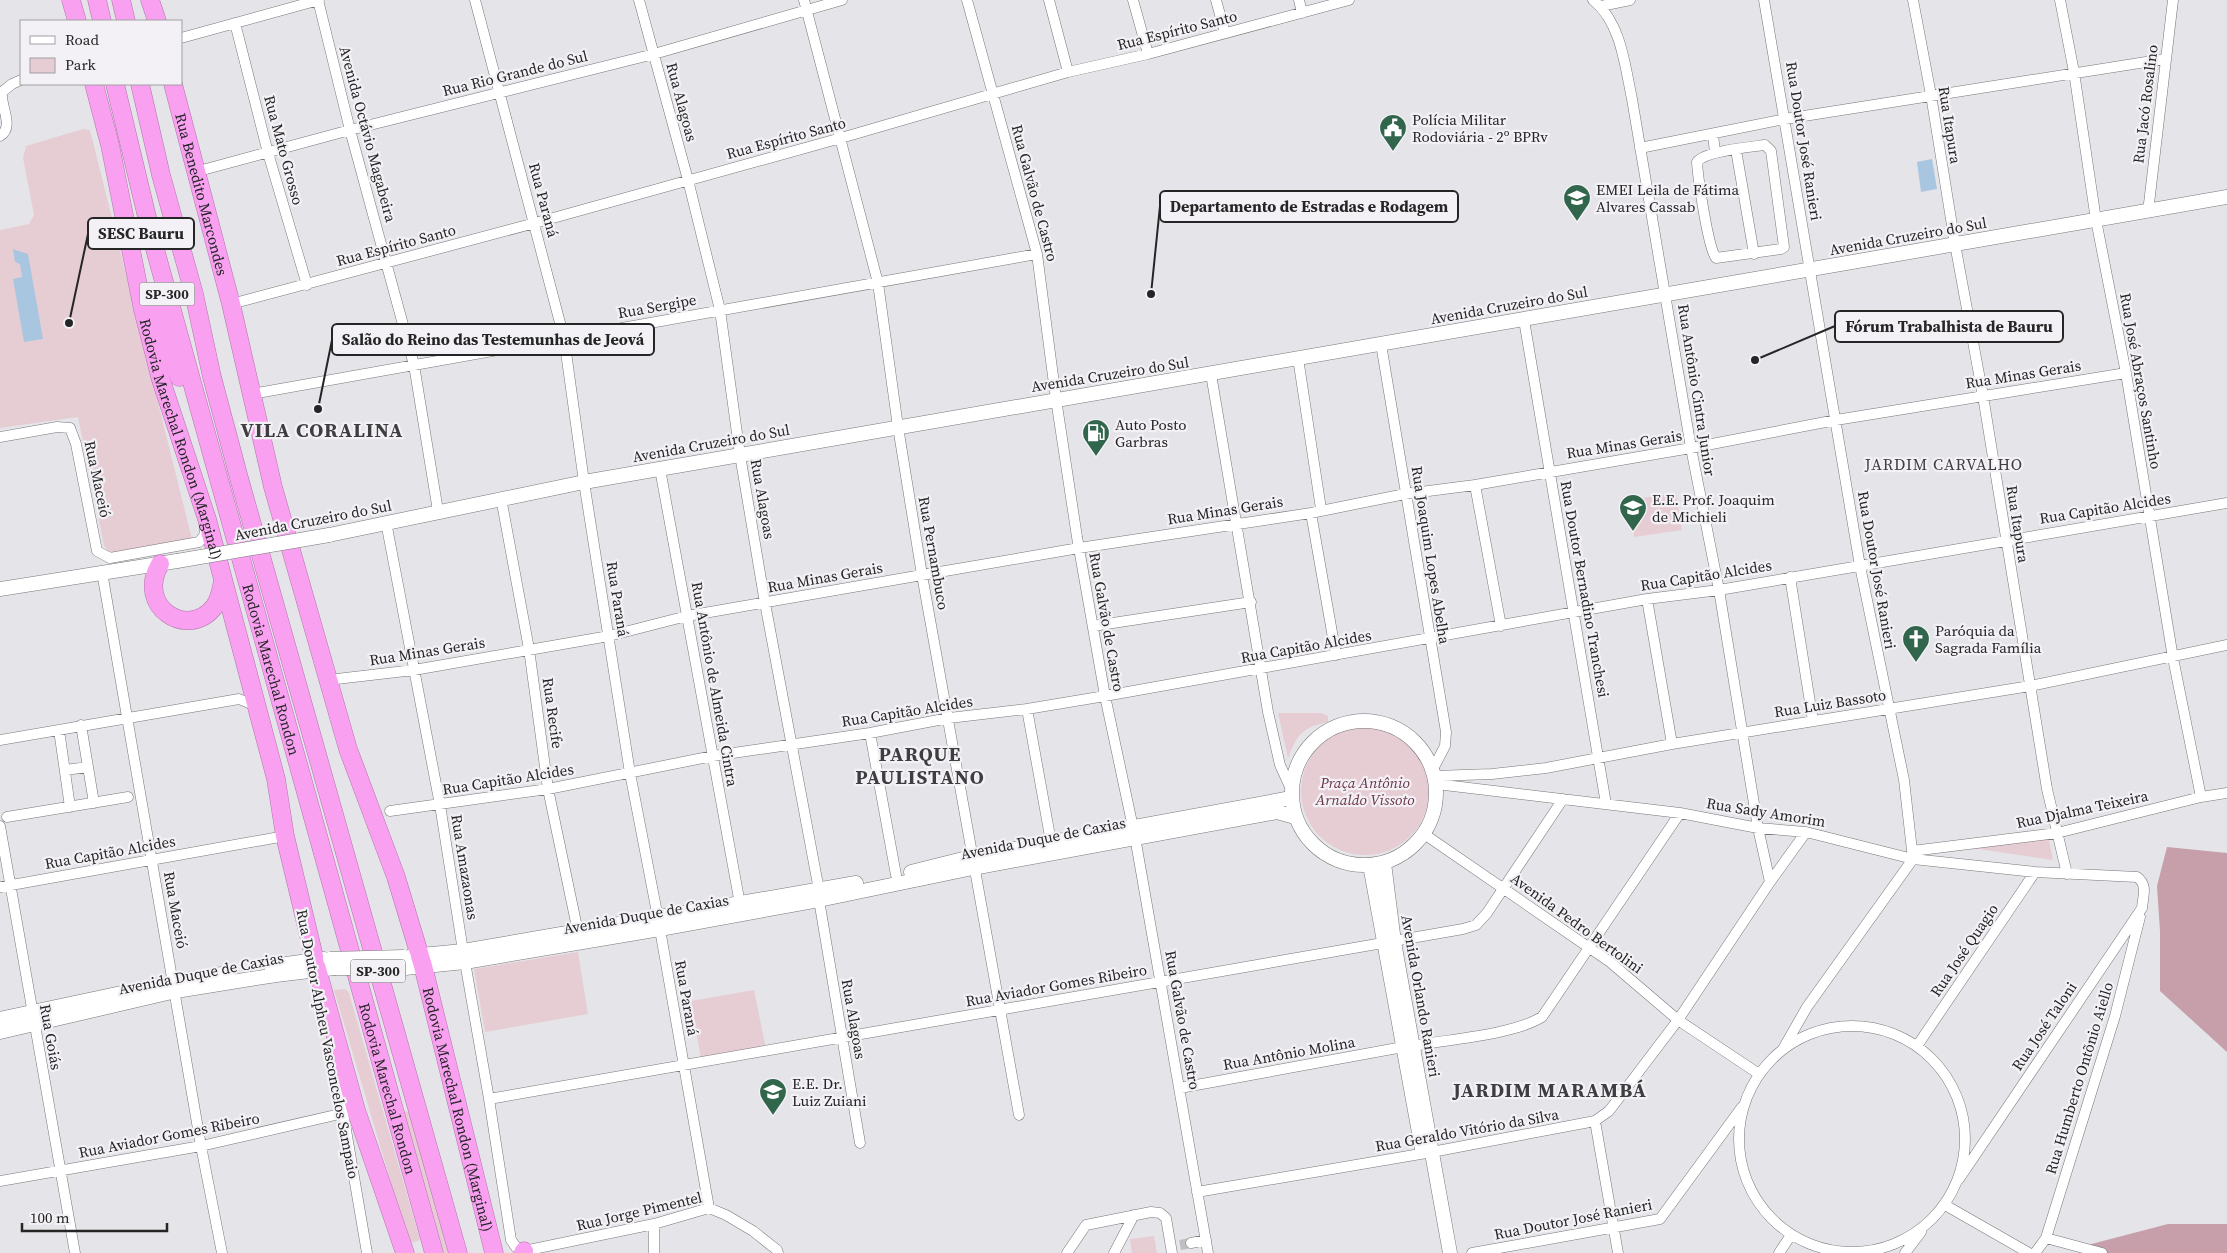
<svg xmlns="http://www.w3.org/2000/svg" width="2227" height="1253" viewBox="0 0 2227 1253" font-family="'Source Serif 4',serif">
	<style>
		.green { fill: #e6cdd4 }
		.forest { fill: #c69fab }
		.water { fill: #a9c6e1 }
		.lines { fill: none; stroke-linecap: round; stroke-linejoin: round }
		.street-tunnel { stroke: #bfbec1; stroke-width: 10; stroke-dasharray: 10 5; stroke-linecap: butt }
		.street-casing { stroke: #777679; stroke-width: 11 }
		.secondary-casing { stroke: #777679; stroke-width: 15 }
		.highway-casing { stroke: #af75aa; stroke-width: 19 }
		.street { stroke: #fff; stroke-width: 10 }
		.secondary { stroke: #fff; stroke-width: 14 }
		.highway { stroke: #f9a0f1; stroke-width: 18 }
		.secondary-bridge-casing { stroke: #777679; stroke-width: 15; stroke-linecap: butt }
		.secondary-bridge { stroke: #fff; stroke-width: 14 }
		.labels { text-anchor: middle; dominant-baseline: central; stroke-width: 4.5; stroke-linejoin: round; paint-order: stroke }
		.shield { fill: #f3f1f5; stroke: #636264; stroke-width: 1 }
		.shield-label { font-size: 14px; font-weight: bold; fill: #252526 }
		.street-label { font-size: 15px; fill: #252526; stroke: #f3f1f5 }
		.poi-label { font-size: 15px; fill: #252526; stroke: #f3f1f5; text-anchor: start }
		.park-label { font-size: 15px; font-style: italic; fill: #693447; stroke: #f3f1f5 }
		.neighbourhood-label { font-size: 16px; letter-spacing: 1px; fill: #3e3d40; stroke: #f3f1f5 }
		.district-label { font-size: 20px; font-weight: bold; letter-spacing: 1px; fill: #3e3d40; stroke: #f3f1f5 }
		.leader { fill: none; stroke: #252526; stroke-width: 2 }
		.callout-dot { fill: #252526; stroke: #f3f1f5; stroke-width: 2 }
		.callout { fill: #f3f1f5; stroke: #252526; stroke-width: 2 }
		.callout-label { font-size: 16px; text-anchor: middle; font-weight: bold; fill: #252526 }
	</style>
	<rect width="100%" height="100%" fill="#e5e4e8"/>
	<path class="green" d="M83,129l7,1 102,409 -81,15 -7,-8 -26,-129 -78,11v-198l29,-6 5,-9 -11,-57 3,-12z
		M1676,493l6,37 -48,7 -6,-37z
		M1278,713h44l6,3v6c-27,6 -30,12 -40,36z
		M1301 791a64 64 0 1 1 128 0a64 64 0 1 1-128 0Z
		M2047,831l6,29 -101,-15z
		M578,952l10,62 -103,18 -11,-63z
		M345,989l4,4 71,247 -8,3 -5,-6 -73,-247z
		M754,990l12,59 -65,10 -10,-58z
		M415,1111l39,142h-14l-39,-141z
		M1154,1236l3,17h-25l-2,-14z"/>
	<path class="forest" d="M2167,847l60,6v199l-67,-61v-60l-3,-45z
		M2168,1224h59v29h-147v-6z"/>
	<path class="water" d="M1932,159l5,30 -16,3 -4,-30z
		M13,249l15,5 15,85 -19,3 -11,-63 9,-2 -2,-13 -5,-2z"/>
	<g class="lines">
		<path class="street-tunnel" d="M1180,1245l11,-2"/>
		<defs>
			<path id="street" d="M318,0l32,130 64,235 24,146
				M475,0l89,338 20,144 46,291 28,145 51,290
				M639,0l49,180 32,130 20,145 25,148 54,287
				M804,0l74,283 20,144 24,148 97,540
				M967,0l70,254 19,145 21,138 28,159 30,141 73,416
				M1049,0l19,72
				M1133,0l15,54
				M1216,0l9,33
				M1299,0l3,13
				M1593,0c28,22 32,66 39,99l59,349 28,142 39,238 12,54
				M1764,0l96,566 44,214 9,79 -106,148 -24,42
				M1913,0l18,95 24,149 28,152 64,393 20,85
				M2060,0l14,72 22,148 30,153 47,285 28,139
				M1601,6l29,-6
				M235,23l33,130 39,132
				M181,38l138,-38
				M1713,134l2,19
				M0,136c15,-9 0,-30 2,-44l10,-8 9,-4
				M1765,145l6,6 13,96 -3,2 -65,9c-8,-10 -18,-80 -19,-96 8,-11 53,-15 68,-17z
				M1640,148l145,-29 380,-60
				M1736,150l18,104
				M195,172l155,-42 304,-76 188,-54
				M2148,212l25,-212
				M231,304l304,-81 306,-85 227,-66 80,-18 201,-54
				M1524,320l82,484
				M1381,344l65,388 -1,14 -12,23
				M1298,358l23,151
				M1211,374l57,338 12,53 11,24
				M252,394l785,-140
				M0,437l57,-10 13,1 6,16 21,107 13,7 89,-16 5,-6 2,-11
				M660,469l80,435
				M1475,485l26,141
				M501,498l28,151 19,140 30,143
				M1311,513l25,142
				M386,522l54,283 23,146
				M102,572l99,574 21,107
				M1790,577l23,144
				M1647,599l25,145
				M1093,626l158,-24
				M328,680l86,-10 195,-34 78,-20 235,-41 157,-27 232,-35 94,-19 70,-9 216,-37 145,-28 290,-47
				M1027,709l24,133
				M81,725l13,78
				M59,730l11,77
				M870,733l26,142
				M0,740l239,-41 17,7
				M65,770l23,-3
				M1435,776l57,-2 54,-6 126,-24 358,-58 197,-41
				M1436,784l244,29 78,15 48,4 107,27 122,13 102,5c11,8 6,19 5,31l-183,271
				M390,811l158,-22 165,-33 157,-23 79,-15 78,-9 78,-13 542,-97 72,-9 508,-87
				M7,817l121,-20
				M0,826l75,427
				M1424,834l186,128 68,58 81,54
				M1912,851l145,-18 144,-36 26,-4
				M0,887l285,-51
				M819,900l41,243
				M465,962l24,137 22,141 5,7 8,4 130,-27 55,-16 17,7 27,16 24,19 1,3
				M1739 1139a113 113 0 1 1 226 0a113 113 0 1 1-226 0Z
				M1413,1046c37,-7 99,-11 129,-29l138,-204
				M1917,1046l118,-174
				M333,1054l34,199
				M1180,1088l223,-41
				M489,1099l974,-170 13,-4 11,-12 76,-114
				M1595,1121l23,132
				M0,1181l201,-35 143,-33
				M1197,1192l235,-40 163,-31 14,-10 69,-91 92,-138 36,-50
				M1945,1205l84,48
				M2046,1238l56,15
				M1191,1243l15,-3
				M654,1253v-29
				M1067,1253l19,-28 65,-13 9,1 6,5 6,35
				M1114,1253l20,-38
				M1472,1253l188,-34 82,-112
				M1779,1253l12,-18
				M1905,1253l16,-21
				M2035,1253l11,-15 69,-222 25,-99"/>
			<path id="secondary" d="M329,535l255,-53 1643,-285
				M0,589l177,-28
				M1292 793a72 72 0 1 1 144 0a72 72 0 1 1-144 0Z
				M1384,863l10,79 56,311
				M1370,865l52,284
				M911,872l60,-15 320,-59
				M411,956l52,-5 393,-68
				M271,966l53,-7
				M405,968l60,-6 195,-33 159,-29 154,-32 304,-56 18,5
				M0,1019l173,-37 55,-9
				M0,1032l176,-41 100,-16 58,-7"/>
			<g id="highway">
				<path d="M71,0l6,21"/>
				<path d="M97,0l5,21"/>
				<path d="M121,0l5,21"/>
				<path d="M150,0l7,21"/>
				<path id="s1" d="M94,84l16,61 33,165 18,70 46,139 69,260 9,57 32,133 39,141 49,143"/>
				<path id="s2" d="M115,84l38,158 281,1011"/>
				<path d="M140,84l21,91 33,119 18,83 27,101 219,775"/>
				<path id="s3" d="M173,84l58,220 42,183 75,262 48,128 27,89 71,287"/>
				<path d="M150,296l29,81"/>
				<path d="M160,564c-25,43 28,76 54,43 6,-8 7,-17 9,-26"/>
				<path d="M523,1253l1,-2"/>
			</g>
		</defs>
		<use href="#street" class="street-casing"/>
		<use href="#secondary" class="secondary-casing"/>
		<use href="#highway" class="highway-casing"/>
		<use href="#street" class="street"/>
		<use href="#secondary" class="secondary"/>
		<use href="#highway" class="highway"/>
		<defs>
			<path id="secondary-bridge" d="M177,561l152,-26
				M330,959l74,-2
				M334,968h71"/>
		</defs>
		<use href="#secondary-bridge" class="secondary-bridge-casing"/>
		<use href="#secondary-bridge" class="secondary-bridge"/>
	</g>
	<defs>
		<symbol id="civic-pin" viewBox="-11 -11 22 30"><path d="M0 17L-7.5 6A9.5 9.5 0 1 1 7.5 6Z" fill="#31664c" stroke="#f3f1f5"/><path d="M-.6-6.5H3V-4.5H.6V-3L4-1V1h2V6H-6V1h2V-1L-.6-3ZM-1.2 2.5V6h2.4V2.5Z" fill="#fff"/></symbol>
		<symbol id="school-pin" viewBox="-11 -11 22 30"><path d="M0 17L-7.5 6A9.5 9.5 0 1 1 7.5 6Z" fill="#31664c" stroke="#f3f1f5"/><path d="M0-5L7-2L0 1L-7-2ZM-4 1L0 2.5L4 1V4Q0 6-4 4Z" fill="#fff"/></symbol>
		<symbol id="fuel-pin" viewBox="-11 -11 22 30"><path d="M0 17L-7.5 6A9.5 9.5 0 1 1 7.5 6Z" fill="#31664c" stroke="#f3f1f5"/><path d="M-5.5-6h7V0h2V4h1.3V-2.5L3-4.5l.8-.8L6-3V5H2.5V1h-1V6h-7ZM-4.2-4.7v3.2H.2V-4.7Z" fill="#fff"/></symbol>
		<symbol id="church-pin" viewBox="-11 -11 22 30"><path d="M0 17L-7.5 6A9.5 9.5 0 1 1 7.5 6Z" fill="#31664c" stroke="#f3f1f5"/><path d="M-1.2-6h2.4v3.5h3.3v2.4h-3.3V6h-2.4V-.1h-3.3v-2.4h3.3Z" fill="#fff"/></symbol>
	</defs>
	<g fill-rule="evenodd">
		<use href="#civic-pin" x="1377" y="112" width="32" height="43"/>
		<use href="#school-pin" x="1561" y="182" width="32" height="43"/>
		<use href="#fuel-pin" x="1080" y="417" width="32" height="43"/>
		<use href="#school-pin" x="1617" y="492" width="32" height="43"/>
		<use href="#church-pin" x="1900" y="623" width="32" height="43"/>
		<use href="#school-pin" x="757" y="1076" width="32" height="43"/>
	</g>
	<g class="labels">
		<g class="shield">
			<rect x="139.5" y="282.5" width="55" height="23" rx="4"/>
			<rect x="350.5" y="959.5" width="55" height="23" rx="4"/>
		</g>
		<g class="shield-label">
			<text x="167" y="294">SP-300</text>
			<text x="378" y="971">SP-300</text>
		</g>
		<g class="street-label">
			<text transform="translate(1177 30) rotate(-14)">Rua Espírito Santo</text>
			<text transform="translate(515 73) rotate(-14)">Rua Rio Grande do Sul</text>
			<text transform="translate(682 102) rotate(75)">Rua Alagoas</text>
			<text transform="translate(2145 104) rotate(-83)">Rua Jacó Rosalino</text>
			<text transform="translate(1950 125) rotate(81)">Rua Itapura</text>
			<text transform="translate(368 134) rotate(75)">Avenida Octávio Magabeira</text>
			<text transform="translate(786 138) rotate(-15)">Rua Espírito Santo</text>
			<text transform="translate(1804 141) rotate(81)">Rua Doutor José Ranieri</text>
			<text transform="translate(284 150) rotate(75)">Rua Mato Grosso</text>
			<text transform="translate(1035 193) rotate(75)">Rua Galvão de Castro</text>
			<text stroke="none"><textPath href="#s3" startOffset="114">Rua Benedito Marcondes</textPath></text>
			<text transform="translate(544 200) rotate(75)">Rua Paraná</text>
			<text transform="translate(1908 236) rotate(-10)">Avenida Cruzeiro do Sul</text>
			<text transform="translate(396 245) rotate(-15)">Rua Espírito Santo</text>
			<text transform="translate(1509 305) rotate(-10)">Avenida Cruzeiro do Sul</text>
			<text transform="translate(657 306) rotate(-10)">Rua Sergipe</text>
			<text transform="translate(1110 374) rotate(-9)">Avenida Cruzeiro do Sul</text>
			<text transform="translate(2023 374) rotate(-9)">Rua Minas Gerais</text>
			<text transform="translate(2141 381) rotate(80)">Rua José Abraços Santinho</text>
			<text transform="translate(1697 390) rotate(81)">Rua Antônio Cintra Junior</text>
			<text stroke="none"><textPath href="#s1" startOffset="366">Rodovia Marechal Rondon (Marginal)</textPath></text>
			<text transform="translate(711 443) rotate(-10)">Avenida Cruzeiro do Sul</text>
			<text transform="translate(1624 444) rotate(-9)">Rua Minas Gerais</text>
			<text transform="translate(98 479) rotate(78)">Rua Maceió</text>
			<text transform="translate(763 499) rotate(80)">Rua Alagoas</text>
			<text transform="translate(2105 508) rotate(-9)">Rua Capitão Alcides</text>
			<text transform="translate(1225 510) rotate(-9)">Rua Minas Gerais</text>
			<text transform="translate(313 520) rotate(-11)">Avenida Cruzeiro do Sul</text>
			<text transform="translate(2018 524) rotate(81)">Rua Itapura</text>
			<text transform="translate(934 553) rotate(80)">Rua Pernambuco</text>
			<text transform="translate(1431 555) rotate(81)">Rua Joaquim Lopes Abelha</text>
			<text transform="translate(1877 570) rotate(80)">Rua Doutor José Ranieri</text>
			<text transform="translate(1706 575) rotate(-9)">Rua Capitão Alcides</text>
			<text transform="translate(825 577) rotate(-10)">Rua Minas Gerais</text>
			<text transform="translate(1585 589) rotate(80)">Rua Doutor Bernadino Tranchesi</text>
			<text transform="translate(618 599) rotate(81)">Rua Paraná</text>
			<text transform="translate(1107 622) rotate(80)">Rua Galvão de Castro</text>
			<text transform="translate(1306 646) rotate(-10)">Rua Capitão Alcides</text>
			<text transform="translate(427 651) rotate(-9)">Rua Minas Gerais</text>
			<text stroke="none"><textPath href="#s2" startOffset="606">Rodovia Marechal Rondon</textPath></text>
			<text transform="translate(715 684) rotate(80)">Rua Antônio de Almeida Cintra</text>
			<text transform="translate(1830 703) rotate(-9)">Rua Luiz Bassoto</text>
			<text transform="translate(907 711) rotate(-9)">Rua Capitão Alcides</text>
			<text transform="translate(553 713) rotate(82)">Rua Recife</text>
			<text transform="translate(508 779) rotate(-9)">Rua Capitão Alcides</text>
			<text transform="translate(2082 809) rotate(-12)">Rua Djalma Teixeira</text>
			<text transform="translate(1766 812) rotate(9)">Rua Sady Amorim</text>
			<text transform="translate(1043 838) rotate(-11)">Avenida Duque de Caxias</text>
			<text transform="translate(110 852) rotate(-10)">Rua Capitão Alcides</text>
			<text transform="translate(465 867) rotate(81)">Rua Amazaonas</text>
			<text transform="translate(176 910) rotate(80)">Rua Maceió</text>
			<text transform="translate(646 914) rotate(-10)">Avenida Duque de Caxias</text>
			<text transform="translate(1577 923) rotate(36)">Avenida Pedro Bertolini</text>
			<text transform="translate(1964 950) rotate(-56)">Rua José Quagio</text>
			<text transform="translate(201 973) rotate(-11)">Avenida Duque de Caxias</text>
			<text transform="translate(1056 985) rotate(-10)">Rua Aviador Gomes Ribeiro</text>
			<text transform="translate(1421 996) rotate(80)">Avenida Orlando Ranieri</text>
			<text transform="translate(687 998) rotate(80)">Rua Paraná</text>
			<text transform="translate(854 1019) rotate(80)">Rua Alagoas</text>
			<text transform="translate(1183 1020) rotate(80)">Rua Galvão de Castro</text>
			<text transform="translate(2044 1026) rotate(-56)">Rua José Taloni</text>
			<text transform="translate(51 1037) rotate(80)">Rua Goiás</text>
			<text transform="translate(328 1044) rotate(79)">Rua Doutor Alpheu Vasconcelos Sampaio</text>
			<text transform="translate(1289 1053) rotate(-10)">Rua Antônio Molina</text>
			<text transform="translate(2079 1078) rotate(-73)">Rua Humberto Ontõnio Aiello</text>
			<text stroke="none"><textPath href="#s2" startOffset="1041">Rodovia Marechal Rondon</textPath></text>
			<text stroke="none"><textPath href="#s3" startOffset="1065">Rodovia Marechal Rondon (Marginal)</textPath></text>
			<text transform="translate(1467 1130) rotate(-10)">Rua Geraldo Vitório da Silva</text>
			<text transform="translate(169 1135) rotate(-11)">Rua Aviador Gomes Ribeiro</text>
			<text transform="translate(639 1211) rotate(-13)">Rua Jorge Pimentel</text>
			<text transform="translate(1573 1219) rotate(-11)">Rua Doutor José Ranieri</text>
		</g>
		<g class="poi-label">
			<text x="1412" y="119">Polícia Militar<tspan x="1412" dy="17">Rodoviária - 2º BPRv</tspan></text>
			<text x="1596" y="189">EMEI Leila de Fátima<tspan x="1596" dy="17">Alvares Cassab</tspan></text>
			<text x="1115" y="424">Auto Posto<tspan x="1115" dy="17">Garbras</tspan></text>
			<text x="1652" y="499">E.E. Prof. Joaquim<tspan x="1652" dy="17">de Michieli</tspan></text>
			<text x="1935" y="630">Paróquia da<tspan x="1935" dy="17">Sagrada Família</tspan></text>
			<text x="792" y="1083">E.E. Dr.<tspan x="792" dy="17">Luiz Zuiani</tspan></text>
		</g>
		<g class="park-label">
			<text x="1365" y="782">Praça Antônio<tspan x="1365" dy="17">Arnaldo Vissoto</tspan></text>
		</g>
		<g class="neighbourhood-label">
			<text x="1944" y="464">JARDIM CARVALHO</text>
		</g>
		<g class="district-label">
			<text x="322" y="430">VILA CORALINA</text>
			<text x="920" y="754">PARQUE<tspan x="920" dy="23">PAULISTANO</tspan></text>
			<text x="1550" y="1090">JARDIM MARAMBÁ</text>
		</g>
	</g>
	<path class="leader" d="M1151 294L1160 206M69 323L88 234M1755 360L1835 326M318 409L332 340"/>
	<g class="callout-dot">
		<circle cx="1151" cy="294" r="5"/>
		<circle cx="69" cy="323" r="5"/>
		<circle cx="1755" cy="360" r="5"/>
		<circle cx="318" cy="409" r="5"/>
	</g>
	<g class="callout">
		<rect x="1160" y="191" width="298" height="31" rx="5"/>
		<rect x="88" y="218" width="106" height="31" rx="5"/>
		<rect x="1835" y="311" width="228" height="31" rx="5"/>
		<rect x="332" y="324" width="322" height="31" rx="5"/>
	</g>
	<g class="callout-label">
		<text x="1309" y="212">Departamento de Estradas e Rodagem</text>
		<text x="141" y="239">SESC Bauru</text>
		<text x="1949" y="332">Fórum Trabalhista de Bauru</text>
		<text x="493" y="345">Salão do Reino das Testemunhas de Jeová</text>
	</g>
	<rect x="20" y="20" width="162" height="65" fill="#f3f1f5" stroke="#a19fa2"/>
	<rect x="30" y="36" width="25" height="8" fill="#ffffff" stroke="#a19fa2"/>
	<text x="65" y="45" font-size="15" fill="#252526">Road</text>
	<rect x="30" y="58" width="25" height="15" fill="#e6cdd4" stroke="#a19fa2"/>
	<text x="65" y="70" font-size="15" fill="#252526">Park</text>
	<path d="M22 1223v8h145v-8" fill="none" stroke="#252526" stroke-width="2.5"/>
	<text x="30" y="1223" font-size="15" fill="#252526" stroke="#f3f1f5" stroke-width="4" paint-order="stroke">100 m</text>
</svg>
